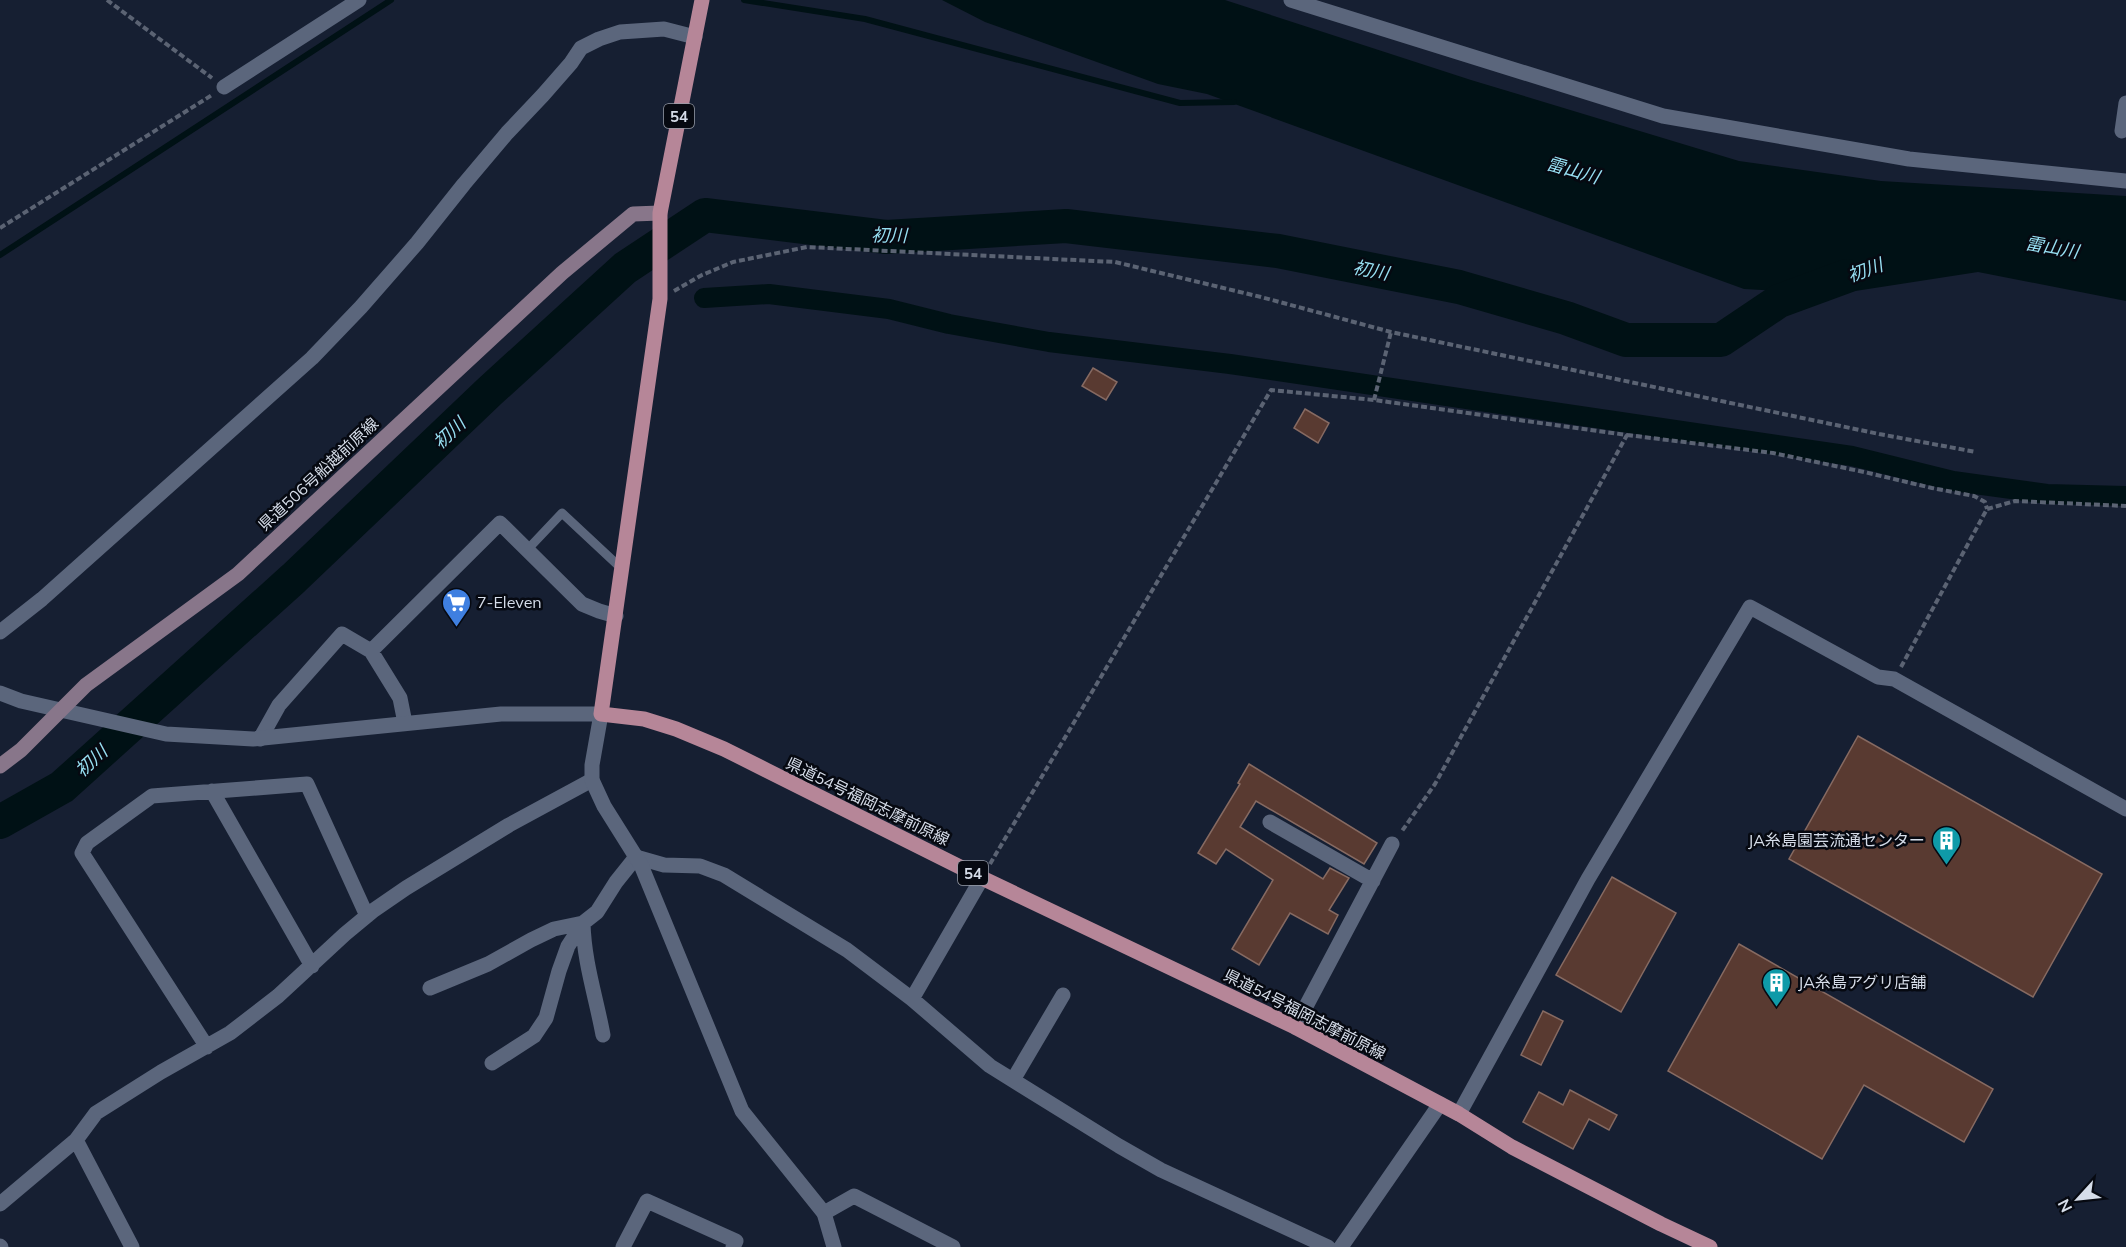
<svg xmlns="http://www.w3.org/2000/svg" width="2126" height="1247" viewBox="0 0 2126 1247" font-family="Mulish,'Noto Sans JP',sans-serif">
	<style>
		.water { fill: #001115 }
		.lines { fill: none; stroke-linecap: round; stroke-linejoin: round }
		.stream { stroke: #001115; stroke-width: 6 }
		.canal { stroke: #001115; stroke-width: 20 }
		.river { stroke: #001115; stroke-width: 34 }
		.building { fill: #593a31; stroke: #866a62; stroke-width: 1.5 }
		.path { stroke: #5b6373; stroke-width: 4; stroke-dasharray: 6 3; stroke-linecap: butt }
		.service { stroke: #5b667c; stroke-width: 9 }
		.minor { stroke: #5b667c; stroke-width: 15 }
		.tertiary { stroke: #5b667c; stroke-width: 15 }
		.secondary { stroke: #88768a; stroke-width: 15 }
		.primary { stroke: #b68698; stroke-width: 15 }
		.labels { text-anchor: middle; dominant-baseline: central; stroke-width: 5; stroke-linejoin: round; paint-order: stroke }
		.shield { fill: #060911; stroke: #989da8; stroke-width: 1.5 }
		.shield-label { font-size: 15px; font-weight: bold; fill: #d6dde9 }
		.street-label { font-size: 16px; fill: #d6dde9; stroke: #060911 }
		.poi-label { font-size: 16px; fill: #d6dde9; stroke: #060911; text-anchor: start }
		.water-label { font-size: 18px; font-style: italic; fill: #97dff2; stroke: #060911 }
	</style>
	<rect width="100%" height="100%" fill="#161f32"/>
	<path class="water" d="M942,0h283l246,80 268,81 142,20 245,15v105l-148,-29 -142,22 -92,-5 -537,-195 -49,-10 -173,-62z"/>
	<g class="lines">
		<path class="stream" d="M744,0l121,19 315,84 54,-1
			M0,255l391,-255"/>
		<path class="canal" d="M704,298l65,-4 120,15 60,15 100,18 181,22 622,92 101,25 94,13 79,2"/>
		<path class="river" d="M0,822l62,-35 232,-209 195,-186 136,-124 80,-53 181,22 180,-11 212,25 181,36 107,31 60,22h95l58,-39 68,-25"/>
	</g>
	<path class="building" d="M1093,368l24,14 -11,18 -24,-14z
		M1305,409l24,14 -11,20 -24,-15z
		M1858,736l244,138 -69,123 -244,-138z
		M1249,764l128,79 -13,21 -108,-63 -16,26 83,52 7,-11 19,10 -20,32 9,5 -10,19 -38,-21 -31,52 -27,-16 41,-69 -47,-31 -10,15 -18,-11 42,-69 -2,-1z
		M1612,877l64,36 -55,99 -65,-37z
		M1739,944l254,145 -29,53 -100,-57 -42,74 -154,-88z
		M1543,1011l20,10 -22,44 -20,-10z
		M1570,1090l47,25 -8,15 -20,-11 -16,30 -50,-27 16,-30 24,13z"/>
	<g class="lines">
		<path class="path" d="M107,0l105,78
			M0,228l212,-133
			M674,291l28,-16 31,-13 74,-15 308,15 146,35 130,35 488,102 97,18
			M1374,400l17,-68
			M1627,435l146,18 91,19 68,16 42,8 11,6 2,7
			M1901,667l86,-158 28,-8 111,5
			M990,864l281,-474 103,10 253,35 -192,349 -33,47"/>
		<path class="service" d="M528,549l34,-36 60,56"/>
		<path class="minor" d="M1291,0l372,116 246,43 217,22
			M224,87l135,-87
			M2122,131l4,-28
			M0,632l42,-33 270,-241 49,-51 56,-64 47,-59 43,-51 36,-38 28,-32 10,-15 18,-9 21,-7 44,-3 31,8
			M405,723l-5,-25 -29,-47 129,-128 82,81 17,7 17,5
			M260,739l19,-34 63,-71 29,17
			M212,791l100,175
			M1270,822l103,59
			M583,923c1,39 13,74 20,112
			M430,988l58,-24 43,-24 23,-11 29,-6 14,-11 19,-30 20,-25 28,8 36,1 24,9 123,75 65,49 78,67 129,80 42,24 167,77
			M912,999l70,-121
			M1295,1027l97,-183
			M207,1047l-125,-194 5,-10 65,-47 155,-12 60,132
			M492,1063l42,-27 12,-18 13,-47 9,-25 15,-23
			M1013,1080l50,-85
			M1459,1114l129,-235 162,-272 128,70 16,2 232,130
			M76,1140l56,107
			M0,1204l76,-64 20,-27 65,-41 69,-39 48,-37 67,-62 29,-24 32,-22 103,-63 83,-45
			M824,1213l30,-17 99,51
			M0,1246l1,1
			M623,1247l24,-46 89,40 -3,6
			M1341,1247l99,-143"/>
		<path class="tertiary" d="M0,693l21,8 145,33 87,5 248,-25h100l-9,51v15l12,26 37,59 101,246 82,102 10,34"/>
		<path class="secondary" d="M0,766l21,-16 65,-65 152,-111 324,-301 71,-59 27,-1"/>
		<path class="primary" d="M702,0l-42,213v86l-59,415 43,5 32,10 48,20 258,129 313,149 164,87 53,33 149,77 49,23"/>
	</g>
	<defs>
		<symbol id="supermarket-pin" viewBox="-11 -11 22 30"><path d="M0 17L-7.5 6A9.5 9.5 0 1 1 7.5 6Z" fill="#3f7fe0" stroke="#060911"/><path d="M-6-5.5h2.5l.6 2H6L4.5 2H-2.5L-4.4-4H-6ZM-1.5 3.2a1.3 1.3 0 1 0 .1 0ZM3 3.2a1.3 1.3 0 1 0 .1 0Z" fill="#fff"/></symbol>
		<symbol id="building-pin" viewBox="-11 -11 22 30"><path d="M0 17L-7.5 6A9.5 9.5 0 1 1 7.5 6Z" fill="#0f9aa8" stroke="#060911"/><path d="M-4-6H4V6H1V3H-1V6H-4ZM-2.5-4.3h1.7v1.8h-1.7ZM.8-4.3h1.7v1.8H.8ZM-2.5-1h1.7V.8h-1.7ZM.8-1h1.7V.8H.8Z" fill="#fff"/></symbol>
	</defs>
	<g fill-rule="evenodd">
		<use href="#supermarket-pin" x="440" y="586" width="33" height="45"/>
		<use href="#building-pin" x="1930" y="824" width="33" height="45"/>
		<use href="#building-pin" x="1760" y="966" width="33" height="45"/>
	</g>
	<g class="labels">
		<g class="shield">
			<rect x="664" y="104" width="30" height="24" rx="4.5"/>
			<rect x="958" y="861" width="30" height="24" rx="4.5"/>
		</g>
		<g class="shield-label">
			<text x="679" y="116">54</text>
			<text x="973" y="873">54</text>
		</g>
		<g class="street-label">
			<text transform="translate(318 474) rotate(-43)">県道506号船越前原線</text>
			<text transform="translate(868 801) rotate(26)">県道54号福岡志摩前原線</text>
			<text transform="translate(1305 1014) rotate(27)">県道54号福岡志摩前原線</text>
		</g>
		<g class="poi-label">
			<text x="477" y="602">7-Eleven</text>
			<text x="1925" y="840" text-anchor="end">JA糸島園芸流通センター</text>
			<text x="1798" y="982">JA糸島アグリ店舗</text>
		</g>
		<g class="water-label">
			<text transform="translate(1573 170) rotate(16)">雷山川</text>
			<text transform="translate(889 235) rotate(1)">初川</text>
			<text transform="translate(2052 247) rotate(10)">雷山川</text>
			<text transform="translate(1371 270) rotate(11)">初川</text>
			<text transform="translate(1865 270) rotate(-20)">初川</text>
			<text transform="translate(449 433) rotate(-43)">初川</text>
			<text transform="translate(91 761) rotate(-42)">初川</text>
		</g>
	</g>
	<g transform="translate(2078 1199) rotate(243)" stroke="#060911" stroke-width="4.5" paint-order="stroke">
	<path d="M0-4.5L10 22L0 15L-10 22Z" fill="#d6dde9"/>
	<text y="-9" font-size="16" font-weight="bold" text-anchor="middle" fill="#d6dde9">N</text>
	</g>
</svg>
